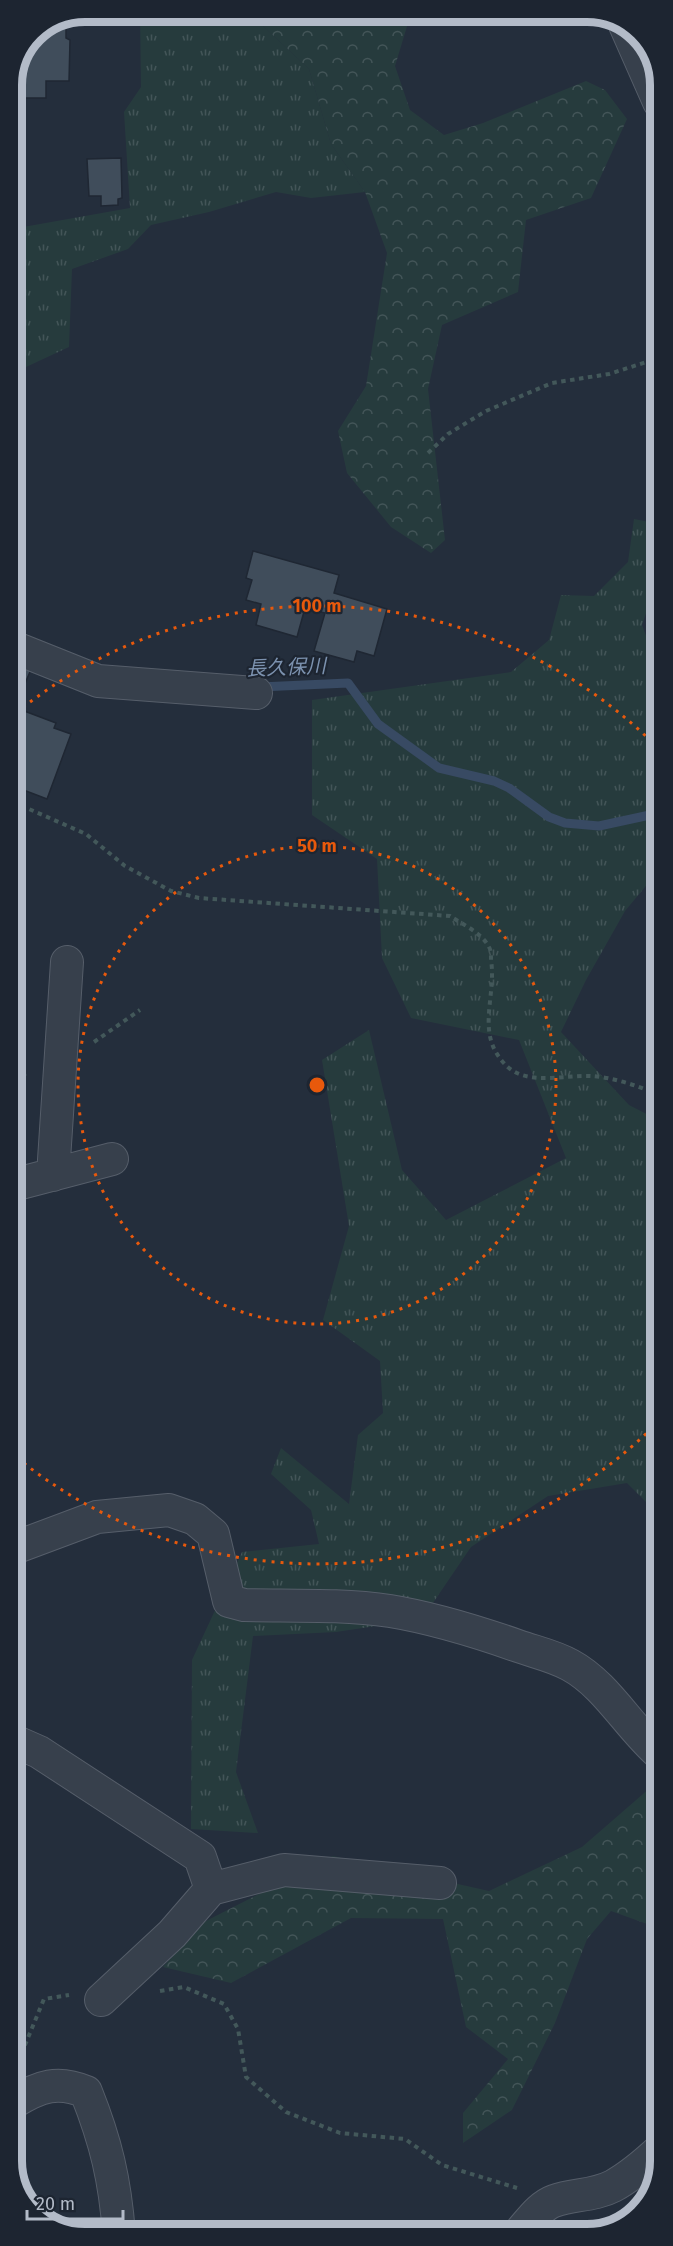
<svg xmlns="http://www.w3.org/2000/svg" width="673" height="2246" viewBox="0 0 673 2246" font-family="'Fira Sans','Noto Sans JP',sans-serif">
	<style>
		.grass { fill: url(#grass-tufts) }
		.forest { fill: url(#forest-crowns) }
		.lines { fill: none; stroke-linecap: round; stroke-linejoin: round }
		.stream { stroke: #384a63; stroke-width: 9 }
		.building { fill: #404d5b; stroke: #1f2733; stroke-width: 1.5 }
		.minor-casing { stroke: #565e6a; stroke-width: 34 }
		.path { stroke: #43585a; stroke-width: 4; stroke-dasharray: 4.5 4.5; stroke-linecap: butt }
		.minor { stroke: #37404c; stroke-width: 32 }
		.ring { fill: none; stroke: #e8590c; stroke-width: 3; stroke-dasharray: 3 6 }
		.labels { text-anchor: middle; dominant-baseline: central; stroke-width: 4.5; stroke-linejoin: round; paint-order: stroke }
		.water-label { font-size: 20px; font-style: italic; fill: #7c92af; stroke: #1d2531 }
		.rim { fill: none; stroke: #b3bbc8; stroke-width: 8 }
		.centre { fill: #e8590c; stroke: #1d2531; stroke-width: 3 }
		.ring-label { font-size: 18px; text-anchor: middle; font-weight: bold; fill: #e8590c; stroke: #1d2531; stroke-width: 4.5; stroke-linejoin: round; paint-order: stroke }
	</style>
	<defs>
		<pattern id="grass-tufts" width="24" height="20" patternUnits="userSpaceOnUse" patternTransform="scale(1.5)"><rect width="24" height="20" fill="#263b3d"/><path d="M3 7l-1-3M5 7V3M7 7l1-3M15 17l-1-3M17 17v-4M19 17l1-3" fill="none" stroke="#435558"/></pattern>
		<pattern id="forest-crowns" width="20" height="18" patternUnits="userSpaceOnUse" patternTransform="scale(1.5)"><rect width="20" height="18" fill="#263b3d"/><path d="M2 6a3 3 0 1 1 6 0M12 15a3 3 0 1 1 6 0" fill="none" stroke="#435558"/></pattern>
	</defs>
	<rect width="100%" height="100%" fill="#242e3c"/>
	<path class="grass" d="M140,12h108l61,57 22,75 34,48 -54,6 -35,-6 -67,20 -58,13 -23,24 -56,20 -3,78 -43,20 -14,12v-150l118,-21 -6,-96 17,-25z
		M634,519l25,5v51l-17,50 17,46 1,198 -35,42 -39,69 -25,52 68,73 31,16v395l-33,-33 -79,13 -77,51 -49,72 -86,13 -83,4 -17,136 22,61 -67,-4 1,-169 50,-108 77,-8 -8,-34 -40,-36 10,-26 68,56 9,-69 25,-22 -3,-52 -57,-41 26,-94 -27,-166 47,-30 33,140 44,50 120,-62 -47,-118 -108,-22 -29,-60 -5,-99 -65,-44v-115l199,-28 38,-32 12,-45 33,1 34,-34z"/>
	<path class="forest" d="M248,12h171l-11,11 -13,43 15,44 34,25 39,-12 103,-42 19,9 22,29 -36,79 -65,22 -8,72 -76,33 -14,64 17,151 -14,13 -40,-26 -44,-54 -9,-42 28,-45 21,-133 -22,-61 -34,-48 -22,-75z
		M658,1781h3v148l-50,-18 -24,28 -32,84 -43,87 -49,33v-30l45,-54 -42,-32 -23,-108 -92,-1 -120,65 -68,-16 41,-45 129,-66 156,35 93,-44z"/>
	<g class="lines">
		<path class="stream" d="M260,687l88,-4 30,41 61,44 55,13 15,7 40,29 16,6 34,3 60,-13"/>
	</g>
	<path class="building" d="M66,20v18l4,2 -1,41h-23v17h-34v-13l22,-52z
		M121,158l1,40 -4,1v6l-17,1v-10h-12l-2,-37z
		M253,551l86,24 -5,18 53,16 -13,47 -17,-5 -3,11 -40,-11 11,-38 -20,-5 -8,29 -41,-12 5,-21 -15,-4 6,-20 -6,-2z
		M13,660l19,7 -11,26 -8,-3z
		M19,709l37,14 -2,5 17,6 -24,65 -34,-13v-60z"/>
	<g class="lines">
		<defs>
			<path id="minor" d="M625,25l34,77
				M13,647l85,34 158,12
				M53,1175l14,-213
				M13,1185l99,-26
				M14,1548l83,-31 72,-7 26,9 18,15 16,67 15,4c48,1 98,-1 146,6 43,7 88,21 128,35 17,6 36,10 52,19 37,20 59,63 91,90
				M14,1741l25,11 161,105 11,32
				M101,2000l71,-66 39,-45 73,-19 156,13
				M14,2102c26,-16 44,-22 72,-10 20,50 29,88 33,142
				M520,2232c10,-11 20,-26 34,-31 19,-7 40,-5 59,-15 18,-10 33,-23 48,-37"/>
		</defs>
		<use href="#minor" class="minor-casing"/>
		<path class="path" d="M428,453l20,-19 38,-23 66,-28 57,-9 50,-16
			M13,802l73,32 39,32 46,25 28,7 251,18c12,8 32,17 39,31 2,3 2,9 2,13 6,39 -18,76 18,108 20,17 57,7 81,8 22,1 50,10 70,20
			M94,1042l46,-32
			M13,1077l15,-4
			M160,1991l24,-4 40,17 14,25 8,48 40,35 54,21 65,6 37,26 75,23
			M18,2062l26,-63 25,-4"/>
		<use href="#minor" class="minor"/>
	</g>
	<g class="ring">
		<circle cx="317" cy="1085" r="239"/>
		<path d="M659 1421A479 479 0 0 1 16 1457M16 713A479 479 0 0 1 659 749"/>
	</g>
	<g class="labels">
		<g class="water-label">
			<text transform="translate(286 667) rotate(-2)">長久保川</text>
		</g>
	</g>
	<path d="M0 0H673V2246H0ZM85 22H587A63 63 0 0 1 650 85V2161A63 63 0 0 1 587 2224H85A63 63 0 0 1 22 2161V85A63 63 0 0 1 85 22Z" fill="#1d2531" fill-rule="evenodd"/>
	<path class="rim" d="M85 22H587A63 63 0 0 1 650 85V2161A63 63 0 0 1 587 2224H85A63 63 0 0 1 22 2161V85A63 63 0 0 1 85 22Z"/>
	<circle cx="317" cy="1085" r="9" class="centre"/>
	<g class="ring-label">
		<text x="317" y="612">100 m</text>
		<text x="317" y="852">50 m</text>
	</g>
	<path d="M27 2210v9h96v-9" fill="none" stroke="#b3bbc8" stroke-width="3"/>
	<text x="36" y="2210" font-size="18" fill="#b3bbc8" stroke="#1d2531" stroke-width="4.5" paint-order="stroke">20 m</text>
</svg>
